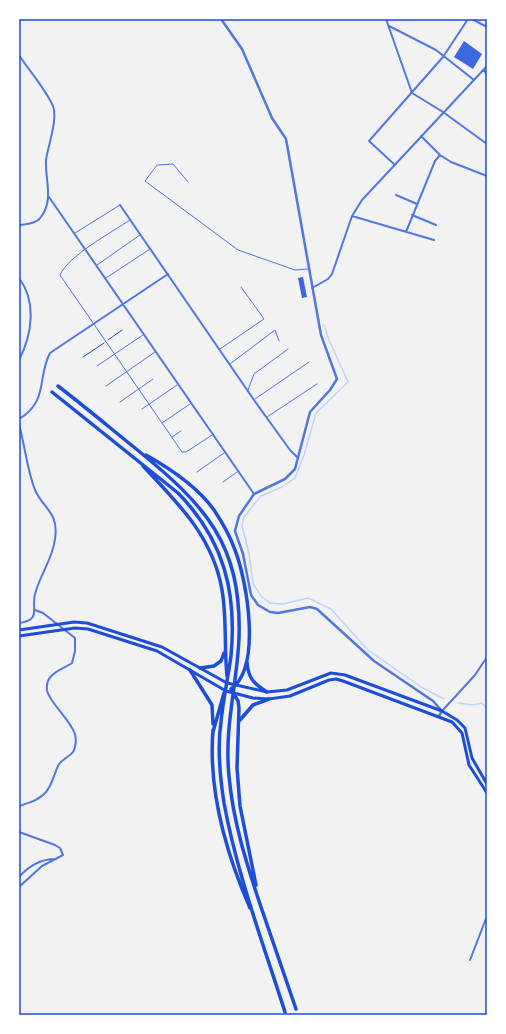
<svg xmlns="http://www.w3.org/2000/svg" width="506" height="1034" viewBox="0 0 506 1034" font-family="'Open Sans',sans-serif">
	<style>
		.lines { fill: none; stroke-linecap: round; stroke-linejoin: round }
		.stream { stroke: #bfd3fe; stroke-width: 1.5 }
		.building { fill: #3d67dc }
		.path { stroke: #1d4ed8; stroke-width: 1 }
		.service { stroke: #5277de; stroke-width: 1 }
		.minor { stroke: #5277de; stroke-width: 2 }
		.tertiary { stroke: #5277de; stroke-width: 2.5 }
		.secondary { stroke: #1d4ed8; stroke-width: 3 }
		.trunk { stroke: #1d4ed8; stroke-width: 3.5 }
		.neatline { fill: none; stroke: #1d4ed8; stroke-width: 1.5 }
	</style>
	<rect width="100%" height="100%" fill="#f2f2f2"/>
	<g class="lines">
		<path class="stream" d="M324,325l5,15 19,42 -32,31 -12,42 -9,23 -13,9 -21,9 -17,21 -2,9 7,27 4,31 9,13 8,6 13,1 25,-6 23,11 37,41 53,37 23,12
			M458,703l15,2 9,-2 5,6"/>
	</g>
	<path class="building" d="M464,41l18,13 -9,15 -19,-12z
		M303,277l4,20 -5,1 -4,-20z"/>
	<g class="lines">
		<path class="path" d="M108,340l14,-10
			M83,357l21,-14"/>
		<path class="service" d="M188,182l-15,-18 -16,1 -12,16 93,69 57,20 13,-1
			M130,220c-18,12 -62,36 -70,55l122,177h4l26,-17
			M75,233l45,-28
			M97,265l43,-30
			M106,278l44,-29
			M220,349l44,-30 -23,-32
			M230,364l45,-34 4,11
			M97,366l46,-31
			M106,386l49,-34
			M248,390l6,-16 34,-25
			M255,399l54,-37
			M120,402l33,-23
			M142,409l35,-24
			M267,417l50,-33
			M162,423l28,-19
			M172,437l9,-6
			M197,472l27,-19
			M223,482l14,-10"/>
		<path class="minor" d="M386,19l26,74 31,19 44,32
			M472,19l15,8
			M389,26l47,24 38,30
			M19,55c11,17 26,33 34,51 5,13 -5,40 -7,54 -1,20 8,40 -5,57 -5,7 -14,7 -22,8
			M484,70l3,5
			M421,136l19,19 11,7 36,14
			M395,165l-26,-24 74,-84 25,-38
			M396,195l21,9
			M49,197l205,297
			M120,205l134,195 36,50 8,8
			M412,215l24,10
			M352,216l82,24
			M406,232l29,-71 5,-6
			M19,278c18,24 13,57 0,82
			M312,288l16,-9 4,-5 20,-58 10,-16 125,-134
			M19,419c30,-18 18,-42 31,-66l118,-79
			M19,424c6,22 8,46 16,66 9,20 24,22 20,49 -2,19 -15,36 -20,55 -4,14 7,26 -16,29
			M442,711l33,-36 12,-18
			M19,806c10,-3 20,-6 27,-14 7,-8 8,-19 13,-28 4,-5 10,-7 14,-12 3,-5 3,-13 2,-18 -5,-15 -27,-33 -28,-44 -2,-17 15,-20 25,-27l3,-12v-13l-32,-25 -8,-3
			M19,832l36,13 5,3 3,7 -21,11 -23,21
			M19,877c9,-10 21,-18 36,-18
			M470,960l17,-44"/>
		<path class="tertiary" d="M221,19l21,30 30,69 14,21 35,196 16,44 -7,11 -20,22 -15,57 -10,10 -31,15 -15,22 -4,15 8,23 8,41 7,10 12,7 8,1 32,-6 7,2 57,52 59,40 9,10 -3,5"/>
		<path class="secondary" d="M19,630l55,-8 13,1 75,24 65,36 40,9 20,-2 44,-17 14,2 97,36 15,9 8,8 7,30 15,26
			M19,636l56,-8 13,1 69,22 69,40 27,7 16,1 21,-3 39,-16 7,-1 7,2 109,41 10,11 7,32 18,28"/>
		<path class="trunk" d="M58,386c26,20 51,41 77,62 70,57 107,95 104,190 -2,48 -15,89 -10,138 4,46 18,89 32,131 12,34 23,68 35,102
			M52,392l126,101c46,47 59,99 53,163 -3,22 -8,44 -10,66 -4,26 -1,55 3,81 13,71 39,140 61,209
			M146,455c25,14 51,31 68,55 8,12 16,26 21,40 12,31 27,117 -4,139l7,12 1,7 -2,60 3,38 16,79
			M143,466c35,37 70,71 79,124 5,28 2,58 5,86
			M247,662c1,16 7,22 20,30
			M200,668l14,-2 7,-5 3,-8
			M190,670l22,35 1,19
			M240,720l13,-15 16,-6
			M213,730c-5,61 13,123 37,178
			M213,732l11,-39"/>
	</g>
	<rect width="506" height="1034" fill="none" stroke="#ffffff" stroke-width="40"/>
	<rect x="20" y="20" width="466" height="994" class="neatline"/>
</svg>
